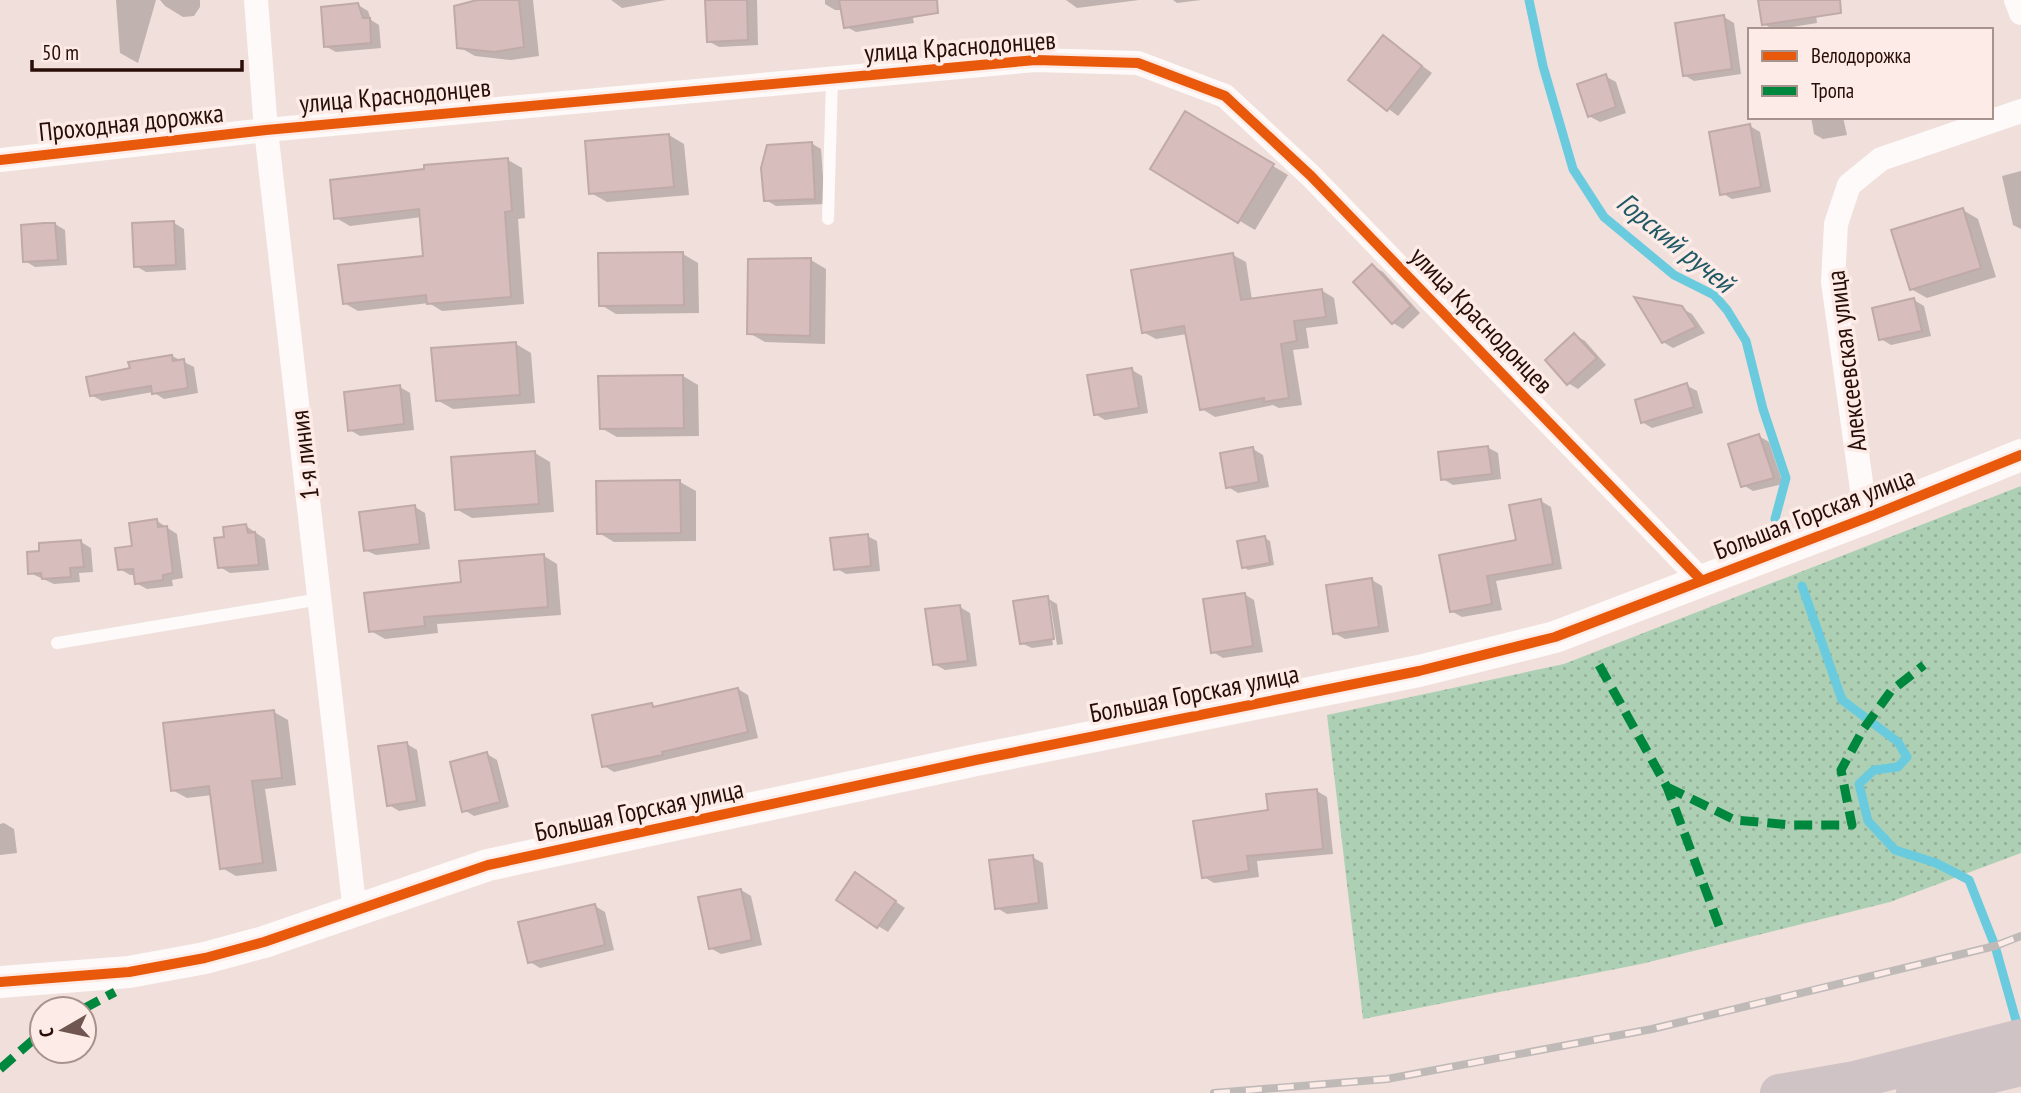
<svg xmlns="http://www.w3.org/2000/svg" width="2021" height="1093" viewBox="0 0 2021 1093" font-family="'PT Sans Narrow',sans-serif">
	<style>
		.grass { fill: url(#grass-dots) }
		.shadow { fill: #0003 }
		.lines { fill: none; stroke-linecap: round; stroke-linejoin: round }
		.stream { stroke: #6acbdf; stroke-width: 9 }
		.building { fill: #d8bdbd; stroke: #c0aaa8; stroke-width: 2 }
		.service { stroke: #fdfaf9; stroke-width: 12 }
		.minor { stroke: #fdfaf9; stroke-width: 24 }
		.tertiary { stroke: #fdfaf9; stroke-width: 32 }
		.trunk { stroke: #cfc3c5; stroke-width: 38 }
		.rail-casing { stroke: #bfbab8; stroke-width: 8 }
		.rail { stroke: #fcebe6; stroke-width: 5; stroke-dasharray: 16; stroke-linecap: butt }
		.quiet { stroke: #00873e; stroke-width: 9; stroke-dasharray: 18 9; stroke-linecap: butt }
		.cycleway-casing { stroke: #fcebe6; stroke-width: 15 }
		.cycleway { stroke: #e8590c; stroke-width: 10 }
		.labels { text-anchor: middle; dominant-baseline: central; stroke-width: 7; stroke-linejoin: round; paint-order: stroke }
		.street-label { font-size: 26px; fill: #290d07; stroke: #fcebe6 }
		.water-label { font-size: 28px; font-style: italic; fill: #1f5865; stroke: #fcebe6 }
	</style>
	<defs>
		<pattern id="grass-dots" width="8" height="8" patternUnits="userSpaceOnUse" patternTransform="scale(1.75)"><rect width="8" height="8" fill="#add0b4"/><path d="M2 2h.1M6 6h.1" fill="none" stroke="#95b199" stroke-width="1.8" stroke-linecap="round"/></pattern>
	</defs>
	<rect width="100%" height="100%" fill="#f0dfda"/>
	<path class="grass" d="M2021,486v367l-131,49 -249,62 -278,55 -36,-304 237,-51z"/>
	<path class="shadow" d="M116,0h40l-18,63 -18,-10z
		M160,0h40v7l-6,9 -11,1 -18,-11z
		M484,0h49l6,56 -28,4 -36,-4 -16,-9z
		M611,0h55l-44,8z
		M706,0h51l1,45 -39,2 -11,-6z
		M825,0h84l5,23 -58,9 -11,-6 -2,-16h-8l-10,-6z
		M1066,0h73l-62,8z
		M1173,0h28l-24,3z
		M1760,0h54l3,23 -43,7 -10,-6z
		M358,5l10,6 3,9 8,5 2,23 -45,4 -11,-6z
		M1724,17l10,6 7,51 -47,7 -10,-6z
		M1383,37l49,36 -34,43 -48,-36z
		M1605,76l11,6 10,31 -26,9 -11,-6z
		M1185,113l103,62 -33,55 -103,-61z
		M1811,117h32l4,18 -24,4 -9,-5z
		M1750,126l10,6 11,60 -39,7 -10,-6z
		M669,135l15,9 5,51 -82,7 -16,-9z
		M811,143l10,6 4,55 -49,2 -10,-6z
		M508,160l14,8 3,50 -7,1 6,85 -82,7 -13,-8 -71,8 -14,-8 81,-46 -3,-40 -72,9 -14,-8z
		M2021,171v58l-8,-4 -11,-49z
		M1963,210l15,9 18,58 -69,21 -16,-9z
		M174,223l10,6 2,41 -40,2 -10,-6z
		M55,224l10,6 2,35 -32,2 -10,-6z
		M683,254l15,9 1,50 -83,1 -15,-9z
		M1233,255l13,7 6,38 69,-10 13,8 4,26 -32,4 3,20 -16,2 9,55 -23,3 -6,-3 -58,12 -13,-8 -15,-75 -31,5 -13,-7z
		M811,260l15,9 -1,75 -60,-2 -16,-9z
		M1372,266l11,6 37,41 -17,16 -10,-6z
		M1914,300l10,6 7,30 -40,9 -10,-6z
		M1681,308l11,6 13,19 -32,15 -10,-6z
		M1575,335l10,6 21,24 -28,24 -10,-6z
		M516,344l15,9 4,50 -82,6 -16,-9z
		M172,356l22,11 4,26 -34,6 -11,-7 -51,9 -11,-6 41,-25z
		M1132,370l10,6 6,37 -43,7 -10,-6z
		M683,376l15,9 1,51 -82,1 -16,-9z
		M1686,385l11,6 6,22 -51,15 -10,-6z
		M400,387l10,6 4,37 -54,6 -10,-6z
		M1759,436l10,6 14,42 -30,7 -10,-6z
		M1487,447l11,6 3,26 -48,6 -10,-6z
		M1253,449l10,6 6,32 -31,6 -10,-6z
		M535,453l15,9 4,50 -82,6 -16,-9z
		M680,482l16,9v50l-82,1 -15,-9 -2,-50z
		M1541,501l10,6 11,62 -66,12 6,29 -40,7 -11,-6 67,-69z
		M415,507l10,6 5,36 -54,6 -11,-5z
		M157,521l20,13 6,44 -11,2 1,6 -26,3 -11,-6 -1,-8h-5l-10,-6 14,-22z
		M246,526l19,13 4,31 -39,3 -10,-6 6,-29z
		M867,536l10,5 3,30 -34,3 -10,-6z
		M1265,538l5,3 4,24 -26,5 -4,-3z
		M81,542l10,6 2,24 -14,1 1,9 -26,2 -24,-11z
		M544,556l13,8 4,51 -124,9 1,9 -53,6 -14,-8 92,-47z
		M1372,580l10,6 7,46 -44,7 -11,-6z
		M1244,594l10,6 9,52 -40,6 -10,-6z
		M1047,598l10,6 6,40 -6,1 -7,-43h-3l6,43 -21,3 -11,-5z
		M960,607l10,6 7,53 -32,4 -11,-6z
		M738,689l10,6 10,43 -144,34 -10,-6 48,-61 5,3z
		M274,712l14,8 8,65 -31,4 12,82 -41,5 -14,-8 -10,-73 -25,3 -15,-8z
		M407,744l10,6 9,56 -27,5 -10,-6z
		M487,754l10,6 12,47 -35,9 -10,-6z
		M1317,791l10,6 6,57 -76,7 2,16 -45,6 -10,-6 66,-65z
		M4,823l10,6 3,24 -17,2v-31z
		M1032,857l11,6 5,46 -41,5 -10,-6z
		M866,881l39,27 -17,24 -10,-6z
		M741,890l10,6 11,49 -41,9 -11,-6z
		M595,906l10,6 9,38 -74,18 -10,-6z"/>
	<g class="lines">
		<path class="stream" d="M1529,0l14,66 30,103 31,48 70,58 40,20 13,15 19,31 17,68 23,69 -11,41
			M1802,586l40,114 56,42 9,15 -9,10 -24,3 -15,14 9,37 27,29 41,13 33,17 26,66 24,85"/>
	</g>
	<path class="building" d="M477,0h42l5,47 -30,5 -37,-4 -3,-42z
		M705,0h42l1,40 -41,2z
		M839,0h98l1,13 -94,15z
		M1758,0h82l1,13 -79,12z
		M358,3l5,15h7l1,25 -47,4 -3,-40z
		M1724,15l8,54 -49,7 -8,-53z
		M1383,35l39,31 -35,45 -39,-31z
		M1606,74l10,33 -28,10 -11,-33z
		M1185,111l89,53 -36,59 -88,-54z
		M1750,124l11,63 -41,8 -11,-63z
		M669,134l5,53 -85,7 -4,-53z
		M812,142l3,57 -51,2 -3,-33 6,-23z
		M508,158l4,53 -7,1 6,85 -84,7 -1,-9 -83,9 -5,-39 85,-9 -4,-47 -85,10 -4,-39 94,-11v-4z
		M1963,208l18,60 -71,22 -19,-60z
		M174,221l2,44 -42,2 -2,-44z
		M44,223h11l3,37 -35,2 -2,-37z
		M683,252l1,53 -85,1 -1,-53z
		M1233,253l8,47 81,-11 4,28 -32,4 3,20 -16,3 8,54 -25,4v-4l-64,12 -16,-84 -42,7 -11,-63z
		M811,258l-1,78 -63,-2 1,-75z
		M1372,264l39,42 -19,18 -39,-42z
		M1634,297l48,9 14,21 -34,16z
		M1914,298l8,33 -43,9 -7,-32z
		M1574,333l23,25 -30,27 -22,-25z
		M516,342l4,53 -84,6 -5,-53z
		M172,355l1,6 11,-2 4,29 -36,6 -1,-8 -61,10 -4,-19 44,-9 -2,-6z
		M1132,368l7,40 -45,7 -7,-40z
		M683,375l1,53 -84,1 -2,-53z
		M1687,383l7,24 -53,16 -6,-23z
		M400,385l4,39 -56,7 -4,-39z
		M1759,434l15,44 -33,9 -13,-43z
		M1488,446l4,28 -51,6 -3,-28z
		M1253,447l6,35 -33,6 -6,-35z
		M535,451l4,53 -84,6 -4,-53z
		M680,480l1,53 -84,1 -1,-53z
		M1541,499l12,65 -66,12 5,28 -42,8 -11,-57 77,-15 -7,-35z
		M415,505l5,39 -56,7 -5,-39z
		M157,519l1,8 9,-1 6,47 -10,2v5l-28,4 -2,-15 -15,1 -3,-22 17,-2 -3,-23z
		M246,524l2,9 7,-1 4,33 -41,3 -4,-30 10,-1 -1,-10z
		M868,534l3,32 -37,4 -4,-32z
		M1265,536l5,27 -28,5 -5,-27z
		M81,540l3,27 -14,1 1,9 -29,2 -1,-6 -13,1 -1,-22 12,-1v-8z
		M544,554l4,53 -124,10 1,9 -56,6 -5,-39 97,-11 -2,-21z
		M1372,578l7,49 -46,7 -7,-49z
		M1245,593l8,53 -42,7 -8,-54z
		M1048,596l6,43 -34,5 -7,-43z
		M960,605l8,56 -35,4 -8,-56z
		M738,688l10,44 -86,20 1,3 -61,12 -10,-52 60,-12 1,4z
		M274,710l8,68 -30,3 11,82 -43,6 -11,-83 -38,5 -8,-68z
		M407,742l10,59 -30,5 -9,-60z
		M487,752l13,50 -38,10 -12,-50z
		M1317,789l6,60 -76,7 2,15 -47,7 -9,-57 75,-11 -2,-16z
		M1033,855l6,48 -44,6 -6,-49z
		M855,872l41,29 -19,27 -41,-28z
		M741,889l11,51 -43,9 -11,-52z
		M595,904l10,41 -77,18 -10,-41z"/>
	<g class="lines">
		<path class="service" d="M828,219l4,-140
			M57,643l263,-44"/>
		<path class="minor" d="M256,0l10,130 87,765 4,14
			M2016,0l5,13
			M0,160l266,-30 770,-70 102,3 87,33 86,80 391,405
			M1866,518l-33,-236 3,-58 13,-39 32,-26 140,-48"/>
		<path class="tertiary" d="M0,982l129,-10 76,-14 59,-16 224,-77 488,-105 443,-89 136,-34 311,-119 155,-63"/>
		<path class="trunk" d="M1779,1093l76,-13 166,-42
			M1915,1093l106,-26"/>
		<defs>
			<path id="rail" d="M1214,1093l173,-14 265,-50 343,-83 26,-10"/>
		</defs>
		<use href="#rail" class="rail-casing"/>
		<use href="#rail" class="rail"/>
		<path class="quiet" d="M1599,665l68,122 54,144
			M1667,787l68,33 57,5h60l-11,-55 23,-42 27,-37 33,-26
			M83,1009l32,-17
			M0,1069l42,-37"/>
		<defs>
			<path id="cycleway" d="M0,160l266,-30 770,-70 102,3 87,33 86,80 391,405
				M0,982l129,-10 76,-14 59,-16 224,-77 488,-105 443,-89 136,-34 311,-119 155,-63"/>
		</defs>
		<use href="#cycleway" class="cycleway-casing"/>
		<use href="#cycleway" class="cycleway"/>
	</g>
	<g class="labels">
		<g class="street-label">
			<text transform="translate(960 46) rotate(-4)">улица Краснодонцев</text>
			<text transform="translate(395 95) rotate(-5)">улица Краснодонцев</text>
			<text transform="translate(131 122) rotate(-6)">Проходная дорожка</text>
			<text transform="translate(1482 320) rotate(46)">улица Краснодонцев</text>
			<text transform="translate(1846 361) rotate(-97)">Алексеевская улица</text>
			<text transform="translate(304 455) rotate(-97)">1-я линия</text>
			<text transform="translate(1814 513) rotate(-21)">Большая Горская улица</text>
			<text transform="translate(1194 693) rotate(-11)">Большая Горская улица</text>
			<text transform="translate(639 810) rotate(-12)">Большая Горская улица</text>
		</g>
		<g class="water-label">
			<text transform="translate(1676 242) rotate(39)">Горский ручей</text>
		</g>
	</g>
	<rect x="1748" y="28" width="245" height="91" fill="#fcebe6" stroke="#a8928d" stroke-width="2"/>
	<rect x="1762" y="51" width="35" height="10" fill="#e8590c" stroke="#a8928d" stroke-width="2"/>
	<text x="1811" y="63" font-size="21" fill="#290d07">Велодорожка</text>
	<rect x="1762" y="86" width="35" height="10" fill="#00873e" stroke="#a8928d" stroke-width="2"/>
	<text x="1811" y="98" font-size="21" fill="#290d07">Тропа</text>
	<g transform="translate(63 1030) rotate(261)"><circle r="33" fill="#fcebe6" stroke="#a8928d" stroke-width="2"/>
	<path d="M0-5L12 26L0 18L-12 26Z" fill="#6f5651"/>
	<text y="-10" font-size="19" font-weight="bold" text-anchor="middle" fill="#290d07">С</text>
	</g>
	<path d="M32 60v10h210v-10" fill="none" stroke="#290d07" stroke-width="3.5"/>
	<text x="42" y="60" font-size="21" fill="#290d07" stroke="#fcebe6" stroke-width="5" paint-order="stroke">50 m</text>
</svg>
